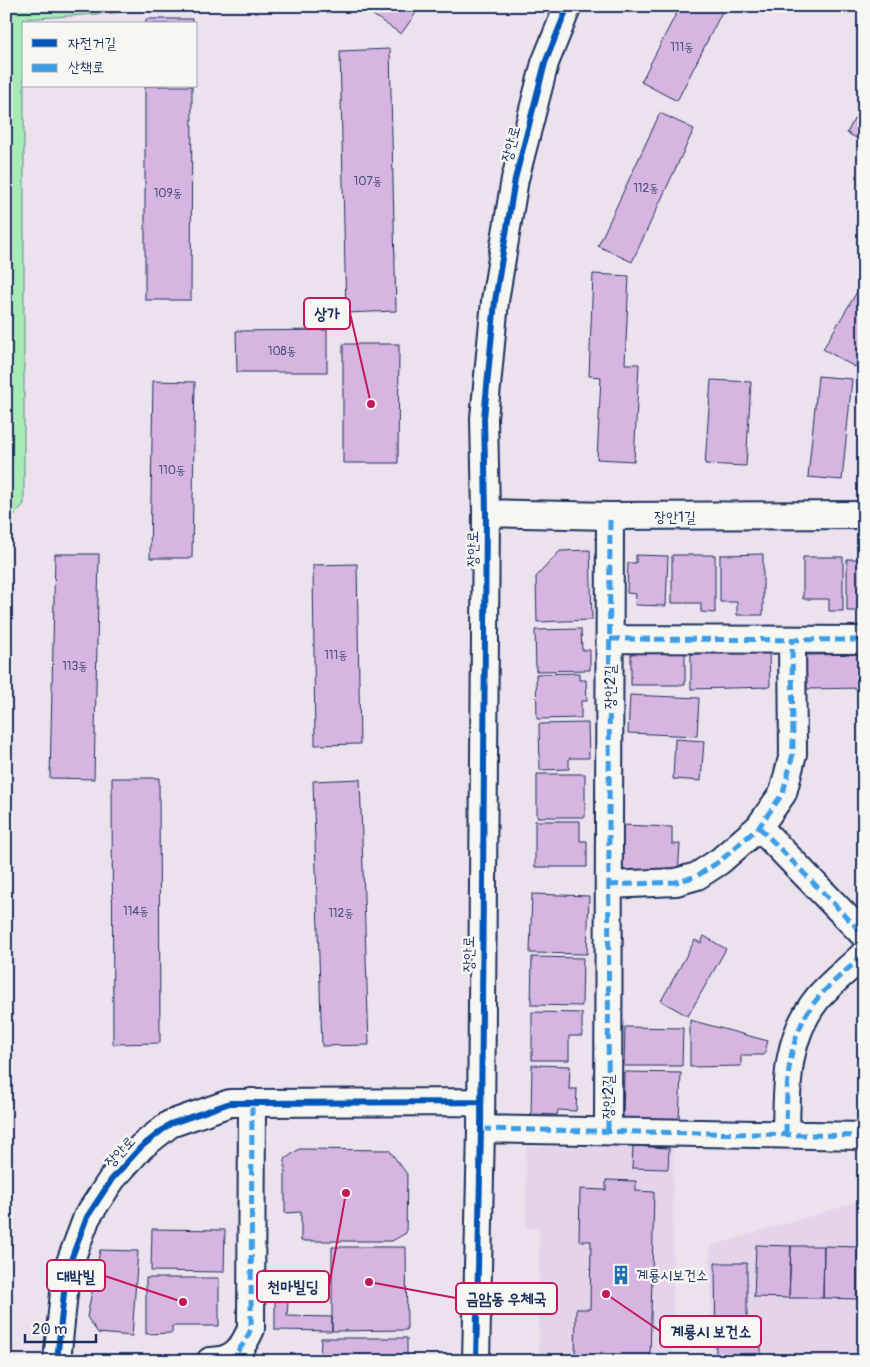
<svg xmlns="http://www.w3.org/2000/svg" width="870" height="1367" viewBox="0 0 870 1367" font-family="Pangolin,'Poor Story',sans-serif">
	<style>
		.built { fill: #e5d4e9 }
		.green { fill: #a6eab5; stroke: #608c8a }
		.building { fill: #d6b5e0; stroke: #1b2f5e }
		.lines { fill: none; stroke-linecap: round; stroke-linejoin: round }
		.street-casing { stroke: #1b2f5e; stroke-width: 30 }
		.street { stroke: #f6f6f2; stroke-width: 26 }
		.quiet { stroke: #3b9de6; stroke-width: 5; stroke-dasharray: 10 5; stroke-linecap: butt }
		.cycleway-casing { stroke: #f6f6f2; stroke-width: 9 }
		.cycleway { stroke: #0057b8; stroke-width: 6 }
		.labels { text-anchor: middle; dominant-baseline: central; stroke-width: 4.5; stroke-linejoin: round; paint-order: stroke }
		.number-label { font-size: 12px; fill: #4a507e }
		.street-label { font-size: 15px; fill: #1b2f5e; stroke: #f6f6f2 }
		.poi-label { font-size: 15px; fill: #1b2f5e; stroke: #f6f6f2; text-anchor: start }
		.leader { fill: none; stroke: #c2185b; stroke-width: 2 }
		.callout-dot { fill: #c2185b; stroke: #f6f6f2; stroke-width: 2 }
		.callout { fill: #f6f6f2; stroke: #c2185b; stroke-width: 2 }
		.callout-label { font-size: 16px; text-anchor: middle; font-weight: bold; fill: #1b2f5e }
	</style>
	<rect width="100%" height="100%" fill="#ece2ed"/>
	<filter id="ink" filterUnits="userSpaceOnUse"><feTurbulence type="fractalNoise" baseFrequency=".02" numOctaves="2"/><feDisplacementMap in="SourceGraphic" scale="10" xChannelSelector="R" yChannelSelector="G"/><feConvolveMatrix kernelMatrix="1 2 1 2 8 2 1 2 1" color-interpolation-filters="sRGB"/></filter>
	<g filter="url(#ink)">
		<path class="built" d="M673,1146v215h-134v-133h-13v-81z
			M864,1200v161h-152l-2,-115z"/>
		<path class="green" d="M6,6h210l-192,13v485l-18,20z"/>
		<path class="building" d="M366,6h55l-20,28 -37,-25z
			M680,6h32l10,6 -45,89 -36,-19z
			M146,19h46v5h-46z
			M390,49l6,262 -50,2 -6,-262z
			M145,86h47l-1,214h-46z
			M864,100v42l-17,-9z
			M660,113l34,16 -62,133 -34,-16z
			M593,274l36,2 -4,88h14l-5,97 -37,-2 4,-82 -12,-1z
			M864,280v72l-9,15 -32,-18z
			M327,330v42h-90l-1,-41z
			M343,344h56l-1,119h-55z
			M818,376l34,3 -10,101 -34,-3z
			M711,380l40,2 -5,84 -41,-2z
			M153,381l42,1 -3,176h-42z
			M590,550l2,70 -55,2 -1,-45 24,-26z
			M55,554h44l-5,225 -44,-1z
			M763,554v61h-26v-13h-17v-47z
			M636,555l32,1 -2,50 -31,-1 1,-11 -9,-1 1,-30h8z
			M672,555h43v58l-14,-1v-9h-29z
			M803,557h40v54h-14v-12h-26z
			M847,559h17v52h-17z
			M357,564l3,180 -45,1 -2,-180z
			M581,629l1,21h8v20l-54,1 -1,-41z
			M631,651h54v34h-54z
			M769,652l1,35 -79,2v-35z
			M861,654v34l-54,1 -1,-34z
			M579,673v7h7l1,21h-6v17l-44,1 -1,-45z
			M630,695l69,3 -2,38 -69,-3z
			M588,723l1,35h-20v11l-29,1 -1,-46z
			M675,739l29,2 -3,40 -28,-2z
			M537,774h48v43h-48z
			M112,778h47l1,265 -47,1z
			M360,779l9,266 -47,1 -9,-265z
			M861,794h3v17h-3z
			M535,821h45v20h7v26h-52z
			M621,825l51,2v17h8l-2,31 -52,-1 -6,-8z
			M532,894l57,2 -2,58 -57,-1z
			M704,936l22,13 -38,67 -27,-15 34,-61 6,3z
			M532,957l51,1 -1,48 -51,-1z
			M532,1012l50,1v23h-13v24h-37z
			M690,1020l78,21 -4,14h-23v11l-51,1z
			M625,1027l58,1 -1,38h-58z
			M532,1065l38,1 -1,23h8l-1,22 -18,-1 -1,5 -26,-1z
			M624,1072l57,1 -2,47 -56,-1z
			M633,1146l36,2 -1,21 -36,-1z
			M299,1149l90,1 18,24 -1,59 -14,8h-91v-29l-16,1v-54z
			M606,1180l30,1v10l18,1 -4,168 -75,-1 1,-50h14l1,-68h-12l1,-52 26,1z
			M152,1229l73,1 -1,42 -73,-1z
			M756,1245l35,1 -2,52 -35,-1z
			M791,1246h33l-1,52h-34z
			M824,1246l34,1 -1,52 -34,-1z
			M332,1247h74l1,83 -75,1z
			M100,1250l38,1 -6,85 -34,-3 -11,-16z
			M715,1263h32v58h14v39l-45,1z
			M146,1278h73v48h-47v7l-26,1z
			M275,1301h13l-1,15 45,1v14l-57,-1z
			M321,1338h86v23h-87z"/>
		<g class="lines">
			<defs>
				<path id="street" d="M486,513l124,3 254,-1
					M610,639l254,1
					M759,827l105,108
					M609,885l67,-3 21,-6 23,-15 39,-34 24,-34 10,-39 -1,-114
					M481,1129l383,7
					M608,1130l2,-614
					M786,1134c1,-48 -1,-95 31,-135 13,-16 32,-30 47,-45
					M57,1361l9,-88 21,-56 25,-38 29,-32 29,-23 60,-21 250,-1
					M210,1361c24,0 32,-12 41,-32l1,-227
					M476,1361l5,-232 5,-616 -2,-95 11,-117 20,-122 30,-116 23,-57"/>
			</defs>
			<use href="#street" class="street-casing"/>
			<use href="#street" class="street"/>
			<path class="quiet" d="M610,639l254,1
				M759,827l105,108
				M609,885l67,-3 21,-6 23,-15 39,-34 24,-34 10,-39 -1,-114
				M481,1129l383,7
				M608,1130l2,-614
				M786,1134c1,-48 -1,-95 31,-135 13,-16 32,-30 47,-45
				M210,1361c24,0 32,-12 41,-32l1,-227"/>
			<defs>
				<path id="cycleway" d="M57,1361l9,-88 21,-56 25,-38 29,-32 29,-23 60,-21 250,-1
					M476,1361l5,-232 5,-616 -2,-95 11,-117 20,-122 30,-116 23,-57"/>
			</defs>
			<use href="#cycleway" class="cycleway-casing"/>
			<use href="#cycleway" class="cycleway"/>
		</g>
	</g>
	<defs>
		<symbol id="building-bare" viewBox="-9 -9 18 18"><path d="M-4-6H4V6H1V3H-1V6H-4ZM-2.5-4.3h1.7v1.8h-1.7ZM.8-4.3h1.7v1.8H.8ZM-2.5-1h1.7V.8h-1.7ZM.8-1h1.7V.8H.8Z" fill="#1f6fb2" stroke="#f6f6f2" stroke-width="2.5" paint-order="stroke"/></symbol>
	</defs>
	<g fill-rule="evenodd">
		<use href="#building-bare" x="607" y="1261" width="28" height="28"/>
	</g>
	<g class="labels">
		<g class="number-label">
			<text x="682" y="47">111동</text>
			<text x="368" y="181">107동</text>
			<text x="646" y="188">112동</text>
			<text x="168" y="193">109동</text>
			<text x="282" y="351">108동</text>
			<text x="172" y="470">110동</text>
			<text x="336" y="655">111동</text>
			<text x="75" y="666">113동</text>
			<text x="136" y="911">114동</text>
			<text x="341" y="913">112동</text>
		</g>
		<g class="street-label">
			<text transform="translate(511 144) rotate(-75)">장안로</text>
			<text x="675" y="517">장안1길</text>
			<text transform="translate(473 549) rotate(-89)">장안로</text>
			<text transform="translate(610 687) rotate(-90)">장안2길</text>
			<text transform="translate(469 954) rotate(-89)">장안로</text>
			<text transform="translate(608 1097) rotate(-90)">장안2길</text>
			<text transform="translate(120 1152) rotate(-46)">장안로</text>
		</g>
		<g class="poi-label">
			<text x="636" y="1275">계룡시보건소</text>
		</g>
	</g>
	<path class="leader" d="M371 404L350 313M183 1302L105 1276M346 1193L329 1286M369 1282L456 1298M606 1294L660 1331"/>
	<g class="callout-dot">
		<circle cx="371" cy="404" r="5"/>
		<circle cx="183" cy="1302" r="5"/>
		<circle cx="346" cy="1193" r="5"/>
		<circle cx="369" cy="1282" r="5"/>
		<circle cx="606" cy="1294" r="5"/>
	</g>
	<g class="callout">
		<rect x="304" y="298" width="46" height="31" rx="5"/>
		<rect x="47" y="1260" width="58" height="31" rx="5"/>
		<rect x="257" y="1271" width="72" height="31" rx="5"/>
		<rect x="456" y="1283" width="101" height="31" rx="5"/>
		<rect x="660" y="1316" width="101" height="31" rx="5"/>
	</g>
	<g class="callout-label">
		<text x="327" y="319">상가</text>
		<text x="76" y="1282">대박빌</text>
		<text x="293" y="1292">천마빌딩</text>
		<text x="506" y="1304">금암동 우체국</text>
		<text x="711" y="1337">계룡시 보건소</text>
	</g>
	<rect width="870" height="1367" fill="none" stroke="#f6f6f2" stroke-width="25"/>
	<rect x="12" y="12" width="845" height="1342" fill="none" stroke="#1b2f5e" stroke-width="2" filter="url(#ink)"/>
	<rect x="22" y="22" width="175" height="65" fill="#f6f6f2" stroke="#9ea6b7"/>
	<rect x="32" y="39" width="25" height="8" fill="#0057b8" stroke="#9ea6b7"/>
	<text x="68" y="48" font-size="15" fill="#1b2f5e">자전거길</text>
	<rect x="32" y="64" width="25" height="8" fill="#3b9de6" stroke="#9ea6b7"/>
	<text x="68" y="72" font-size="15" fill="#1b2f5e">산책로</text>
	<path d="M25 1334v8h71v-8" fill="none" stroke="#1b2f5e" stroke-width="2.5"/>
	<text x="32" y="1334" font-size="15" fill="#1b2f5e" stroke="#f6f6f2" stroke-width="4" paint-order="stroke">20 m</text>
</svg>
